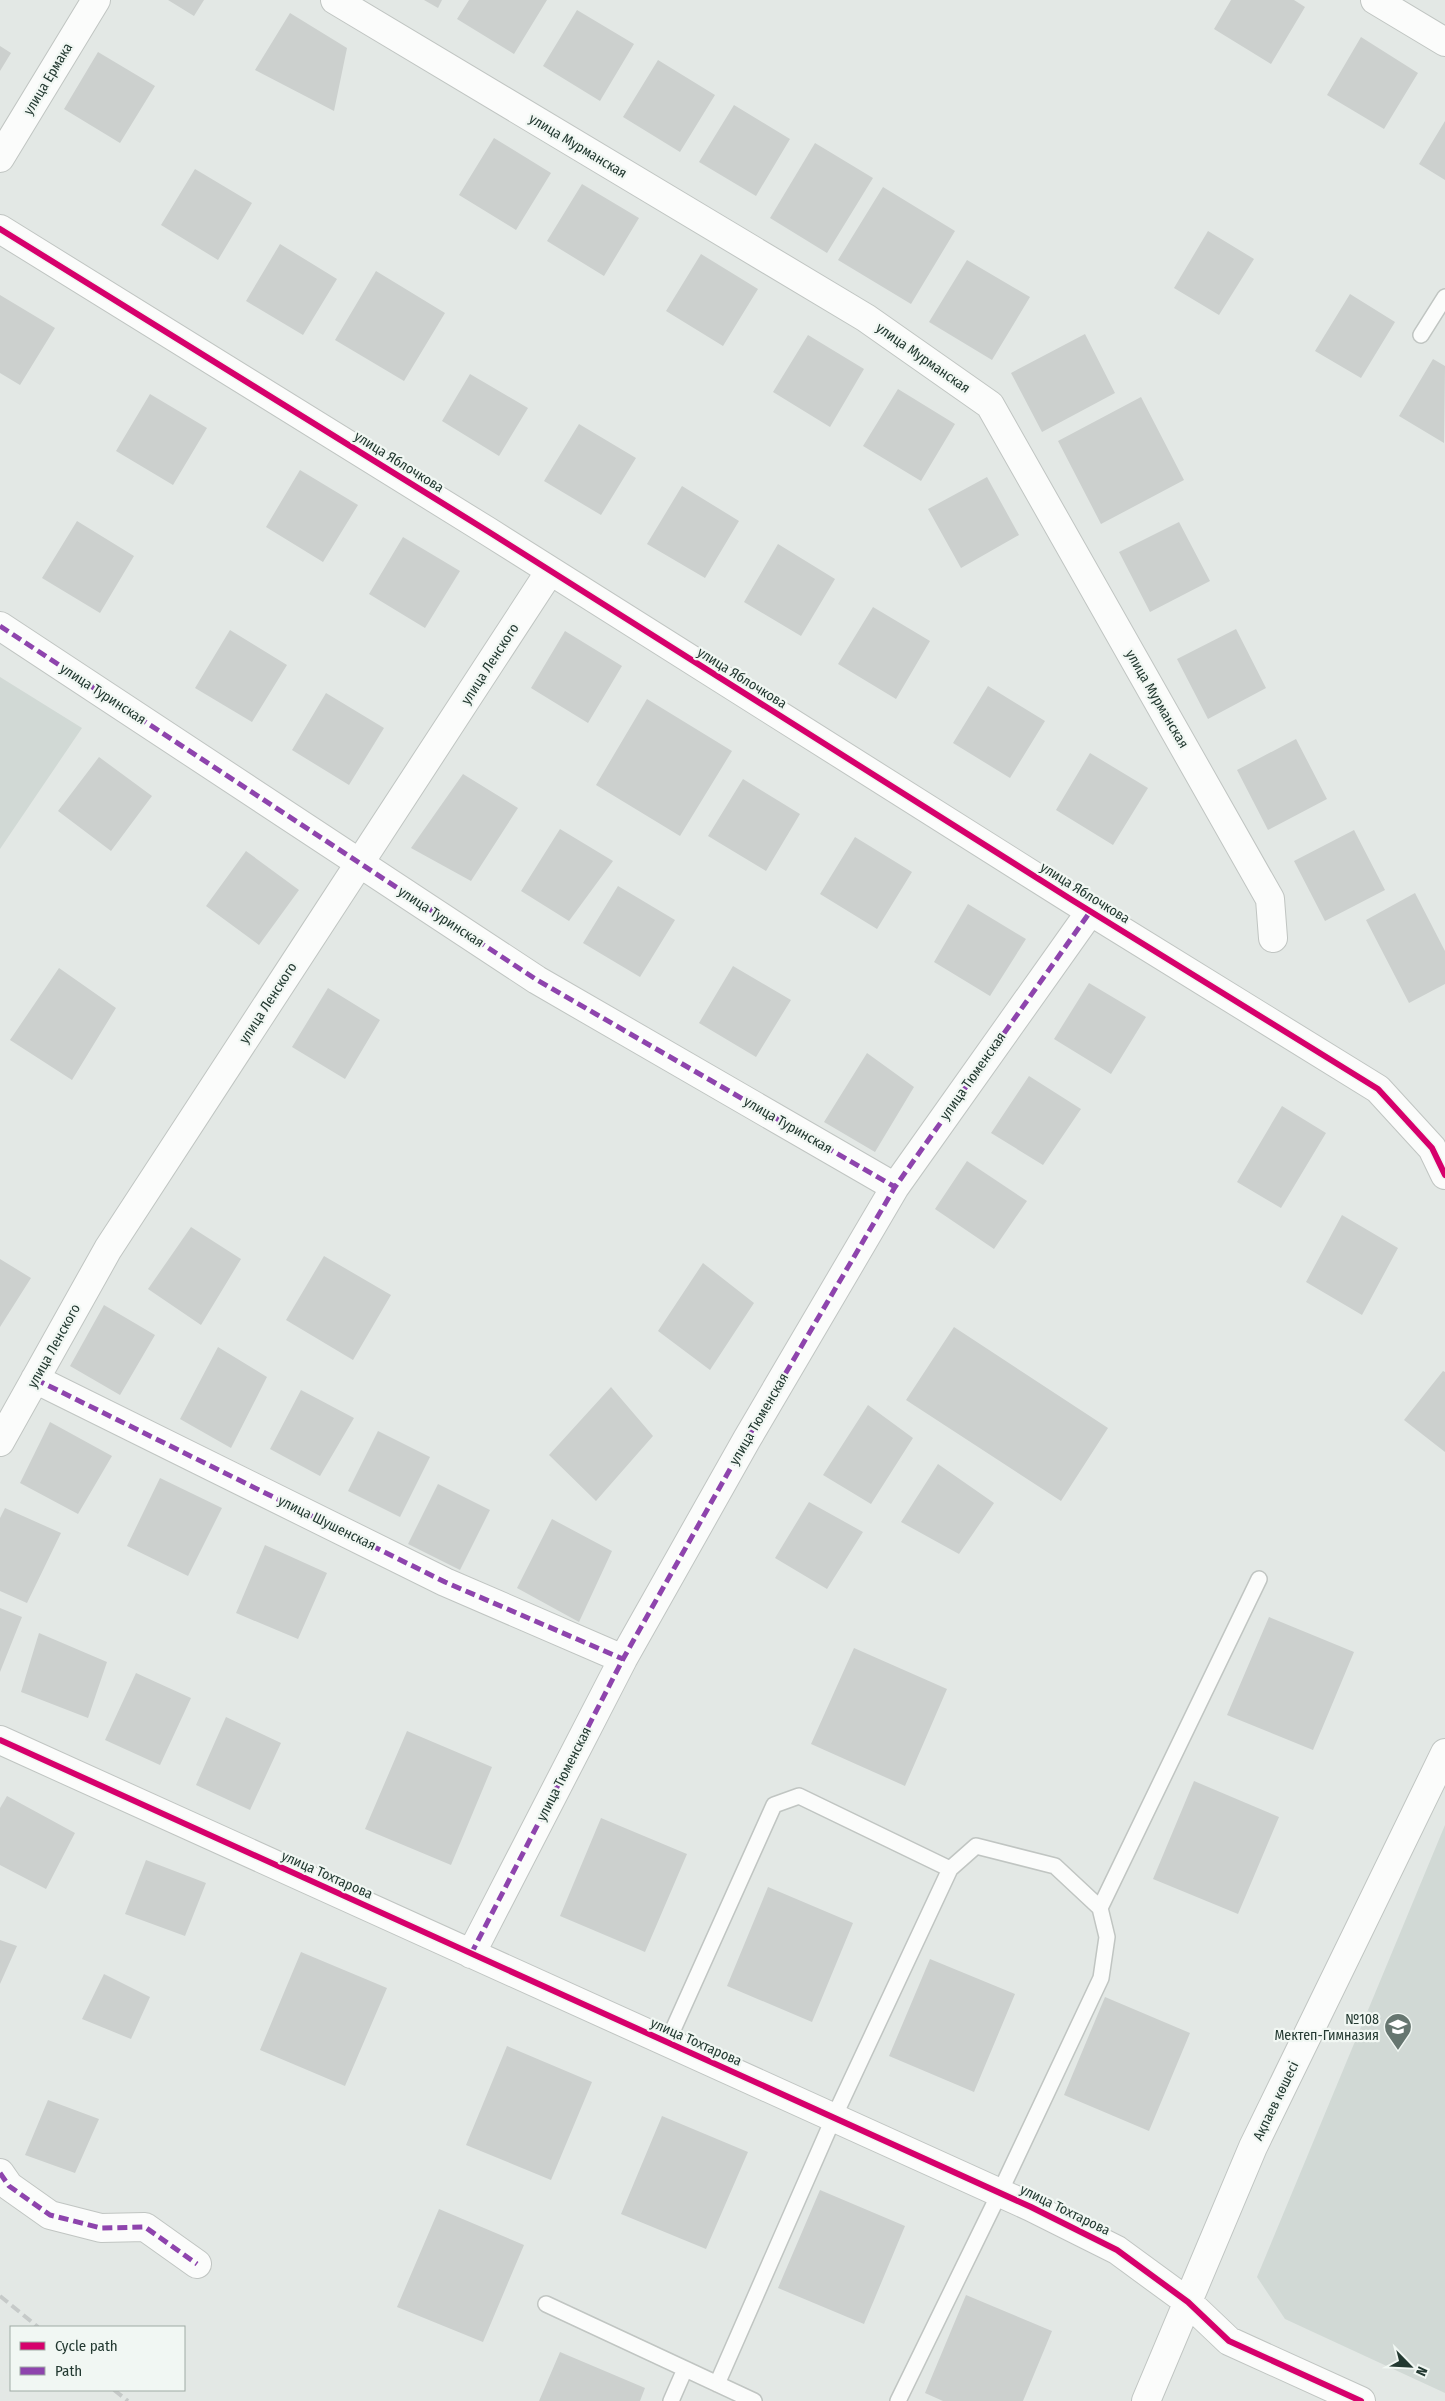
<svg xmlns="http://www.w3.org/2000/svg" width="1445" height="2401" viewBox="0 0 1445 2401" font-family="'Fira Sans Condensed',sans-serif">
	<style>
		.built { fill: #d1d9d5 }
		.building { fill: #ccd0ce }
		.lines { fill: none; stroke-linecap: round; stroke-linejoin: round }
		.lane-casing { stroke: #c0c5c2; stroke-width: 18 }
		.street-casing { stroke: #c0c5c2; stroke-width: 30 }
		.lane { stroke: #fbfcfb; stroke-width: 15 }
		.street { stroke: #fbfcfb; stroke-width: 28 }
		.rail { stroke: #c6cac9; stroke-width: 4; stroke-dasharray: 10 5; stroke-linecap: butt }
		.quiet { stroke: #8e44ad; stroke-width: 5; stroke-dasharray: 10 5; stroke-linecap: butt }
		.cycleway-casing { stroke: #f1f7f3; stroke-width: 9 }
		.cycleway { stroke: #d6006c; stroke-width: 6 }
		.labels { text-anchor: middle; dominant-baseline: central; stroke-width: 4.5; stroke-linejoin: round; paint-order: stroke }
		.street-label { font-size: 14px; fill: #233931; stroke: #f1f7f3 }
		.poi-label { font-size: 14px; fill: #233931; stroke: #f1f7f3; text-anchor: end }
	</style>
	<rect width="100%" height="100%" fill="#e3e8e5"/>
	<path class="built" d="M0,677l82,51 -82,121z
		M1445,1825v568l-160,-74 -28,-42z"/>
	<path class="building" d="M168,0h36l-10,16z
		M424,0h18l-4,8z
		M469,0h78l-33,54 -57,-35z
		M1231,0h63l11,7 -34,57 -57,-35z
		M577,10l57,34 -34,57 -57,-35z
		M290,13l57,35 -13,63 -79,-41z
		M1361,37l57,36 -34,56 -57,-34z
		M0,46l11,7 -11,18z
		M98,52l57,34 -35,57 -56,-34z
		M658,60l57,35 -35,57 -57,-35z
		M734,105l56,34 -34,57 -57,-34z
		M1445,121v59l-26,-16z
		M494,138l57,35 -35,57 -57,-35z
		M815,143l58,35 -46,75 -57,-35z
		M195,169l57,34 -34,57 -57,-35z
		M582,184l57,34 -35,58 -57,-35z
		M883,187l72,44 -44,73 -73,-44z
		M1208,231l46,28 -35,56 -45,-27z
		M280,244l57,35 -34,56 -57,-34z
		M701,254l57,35 -35,57 -57,-35z
		M967,260l63,37 -38,63 -63,-38z
		M376,271l69,42 -41,68 -69,-41z
		M1350,294l45,28 -34,56 -46,-27z
		M0,295l55,33 -35,57 -20,-12z
		M1085,334l30,59 -73,39 -31,-59z
		M808,335l56,34 -34,58 -57,-35z
		M1433,359l12,7 -1,77 -45,-27z
		M470,374l58,34 -29,48 -57,-35z
		M898,389l57,35 -34,57 -58,-35z
		M150,394l57,34 -34,57 -57,-34z
		M1141,397l43,83 -83,44 -43,-83z
		M579,424l57,34 -35,57 -57,-34z
		M300,470l58,35 -35,57 -57,-35z
		M987,477l32,58 -58,33 -33,-59z
		M682,486l57,35 -34,57 -58,-34z
		M77,521l57,35 -34,57 -58,-35z
		M1179,522l31,59 -60,31 -31,-60z
		M403,537l57,34 -35,57 -56,-34z
		M778,544l57,35 -34,57 -57,-34z
		M873,607l57,34 -34,58 -58,-35z
		M1236,629l30,59 -58,31 -31,-60z
		M230,630l57,35 -35,57 -57,-34z
		M565,631l57,35 -34,57 -57,-35z
		M988,686l57,35 -35,57 -57,-35z
		M326,693l58,35 -35,57 -57,-35z
		M647,699l85,52 -52,85 -84,-51z
		M1296,739l31,60 -59,31 -31,-60z
		M1090,753l58,35 -35,57 -57,-35z
		M99,757l53,39 -41,55 -53,-40z
		M463,774l55,34 -47,73 -60,-33z
		M743,779l57,35 -34,57 -58,-35z
		M560,829l53,32 -44,60 -48,-30z
		M1354,830l31,60 -60,31 -31,-60z
		M855,837l57,35 -35,57 -57,-35z
		M246,851l53,39 -40,55 -53,-39z
		M618,886l57,34 -35,57 -57,-34z
		M1415,893l30,58v33l-36,19 -43,-83z
		M968,904l58,35 -36,57 -56,-34z
		M733,966l58,34 -35,57 -57,-34z
		M59,968l57,40 -44,72 -62,-40z
		M1089,983l57,34 -35,57 -57,-35z
		M328,988l52,32 -35,59 -53,-32z
		M867,1053l47,34 -39,65 -51,-30z
		M1029,1076l52,33 -38,56 -52,-32z
		M1282,1106l44,27 -45,75 -44,-26z
		M967,1161l60,40 -33,48 -59,-40z
		M1342,1215l56,33 -36,67 -56,-33z
		M191,1227l50,32 -40,66 -53,-36z
		M324,1256l67,39 -38,65 -67,-40z
		M0,1259l31,19 -31,49z
		M703,1263l51,40 -44,67 -52,-39z
		M104,1305l51,30 -35,60 -50,-29z
		M954,1327l154,101 -47,73 -155,-101z
		M218,1347l49,30 -36,71 -51,-29z
		M1443,1371l2,1v80l-41,-32z
		M611,1387l42,49 -57,65 -47,-46z
		M301,1390l53,28 -34,58 -50,-27z
		M868,1405l45,33 -42,66 -48,-29z
		M50,1422l62,34 -34,58 -58,-31z
		M378,1431l52,26 -30,60 -52,-26z
		M938,1464l56,39 -35,51 -58,-32z
		M160,1478l62,30 -34,68 -61,-30z
		M438,1484l52,26 -30,60 -52,-26z
		M809,1502l54,30 -36,57 -52,-31z
		M5,1508l56,25 -34,70 -27,-12v-73z
		M552,1519l60,32 -33,71 -62,-34z
		M265,1545l62,28 -29,66 -62,-26z
		M0,1608l22,9 -22,55z
		M1269,1617l85,35 -41,98 -86,-35z
		M39,1633l68,29 -19,56 -67,-26z
		M854,1648l93,41 -42,97 -94,-42z
		M136,1673l55,25 -31,67 -55,-25z
		M226,1717l55,26 -31,67 -54,-25z
		M407,1731l85,36 -41,98 -86,-36z
		M1194,1781l85,36 -41,97 -85,-35z
		M7,1796l68,37 -29,56 -46,-24v-57z
		M601,1818l86,36 -42,98 -85,-36z
		M146,1860l60,23 -21,53 -60,-22z
		M768,1887l85,36 -41,99 -85,-36z
		M0,1940l17,6 -17,38z
		M301,1952l86,36 -42,98 -85,-36z
		M930,1959l85,35 -41,98 -85,-36z
		M104,1974l46,23 -19,42 -49,-20z
		M1105,1997l85,36 -41,98 -85,-36z
		M507,2046l85,36 -41,98 -85,-35z
		M48,2100l51,19 -24,54 -50,-18z
		M662,2116l86,36 -42,97 -85,-35z
		M820,2190l85,36 -41,98 -86,-36z
		M439,2209l85,36 -41,97 -86,-35z
		M966,2295l86,36 -29,70h-80l-18,-8z
		M560,2352l85,36 -5,13h-101z"/>
	<g class="lines">
		<defs>
			<path id="lane" d="M1421,335l24,-38
				M1100,1908l159,-329
				M667,2043l107,-238 25,-9 151,73 -116,248 -117,267
				M546,2304l208,97
				M671,2401l14,-32
				M898,2401l102,-209 101,-214 6,-41 -7,-29 -45,-42 -79,-20 -26,23"/>
			<path id="street" d="M335,0l531,318 124,87 280,494 3,39
				M1375,0l70,42
				M0,158l96,-158
				M0,229l489,303 583,368 306,189 54,59 13,27
				M0,626l537,354 358,207
				M35,1379l410,203 178,77
				M0,1442l108,-193 442,-678
				M0,1740l1031,467 86,43 71,52 41,39 132,60
				M471,1954l152,-295 124,-220 148,-252 195,-275
				M0,2173l9,13 41,29 51,13 44,-1 52,37
				M1146,2401l107,-254 192,-394"/>
		</defs>
		<use href="#lane" class="lane-casing"/>
		<use href="#street" class="street-casing"/>
		<use href="#lane" class="lane"/>
		<use href="#street" class="street"/>
		<path class="rail" d="M0,2296l38,31
			M114,2390l14,11"/>
		<path class="quiet" d="M0,626l537,354 358,207
			M35,1379l410,203 178,77
			M471,1954l152,-295 124,-220 148,-252 195,-275
			M0,2173l9,13 41,29 51,13 44,-1 52,37"/>
		<defs>
			<path id="cycleway" d="M0,229l489,303 583,368 306,189 54,59 13,27
				M0,1740l1031,467 86,43 71,52 41,39 132,60"/>
		</defs>
		<use href="#cycleway" class="cycleway-casing"/>
		<use href="#cycleway" class="cycleway"/>
	</g>
	<defs>
		<symbol id="school-pin" viewBox="-11 -11 22 30"><path d="M0 17L-7.5 6A9.5 9.5 0 1 1 7.5 6Z" fill="#667670" stroke="#f1f7f3"/><path d="M0-5L7-2L0 1L-7-2ZM-4 1L0 2.5L4 1V4Q0 6-4 4Z" fill="#fff"/></symbol>
	</defs>
	<g fill-rule="evenodd">
		<use href="#school-pin" x="1382" y="2011" width="32" height="43"/>
	</g>
	<g class="labels">
		<g class="street-label">
			<text transform="translate(48 79) rotate(-59)">улица Ермака</text>
			<text transform="translate(578 146) rotate(31)">улица Мурманская</text>
			<text transform="translate(923 358) rotate(35)">улица Мурманская</text>
			<text transform="translate(399 462) rotate(32)">улица Яблочкова</text>
			<text transform="translate(490 664) rotate(-57)">улица Ленского</text>
			<text transform="translate(742 678) rotate(32)">улица Яблочкова</text>
			<text transform="translate(103 694) rotate(33)">улица Туринская</text>
			<text transform="translate(1157 699) rotate(60)">улица Мурманская</text>
			<text transform="translate(1085 893) rotate(32)">улица Яблочкова</text>
			<text transform="translate(441 917) rotate(33)">улица Туринская</text>
			<text transform="translate(268 1003) rotate(-57)">улица Ленского</text>
			<text transform="translate(973 1076) rotate(-55)">улица Тюменская</text>
			<text transform="translate(788 1125) rotate(30)">улица Туринская</text>
			<text transform="translate(54 1346) rotate(-61)">улица Ленского</text>
			<text transform="translate(759 1419) rotate(-60)">улица Тюменская</text>
			<text transform="translate(327 1523) rotate(26)">улица Шушенская</text>
			<text transform="translate(564 1774) rotate(-63)">улица Тюменская</text>
			<text transform="translate(327 1875) rotate(24)">улица Тохтарова</text>
			<text transform="translate(696 2042) rotate(24)">улица Тохтарова</text>
			<text transform="translate(1276 2101) rotate(-64)">Ақпаев көшесі</text>
			<text transform="translate(1065 2210) rotate(26)">улица Тохтарова</text>
		</g>
		<g class="poi-label">
			<text x="1379" y="2019">№108<tspan x="1379" dy="16">Мектеп-Гимназия</tspan></text>
		</g>
	</g>
	<rect x="10" y="2326" width="175" height="65" fill="#f1f7f3" stroke="#9faba5"/>
	<rect x="20" y="2342" width="25" height="8" fill="#d6006c" stroke="#9faba5"/>
	<text x="55" y="2351" font-size="15" fill="#233931">Cycle path</text>
	<rect x="20" y="2367" width="25" height="8" fill="#8e44ad" stroke="#9faba5"/>
	<text x="55" y="2376" font-size="15" fill="#233931">Path</text>
	<g transform="translate(1410 2366) rotate(114)" stroke="#f1f7f3" stroke-width="4" paint-order="stroke">
	<path d="M0-4L9 19L0 12L-9 19Z" fill="#233931"/>
	<text y="-8" font-size="14" font-weight="bold" text-anchor="middle" fill="#233931">N</text>
	</g>
</svg>
